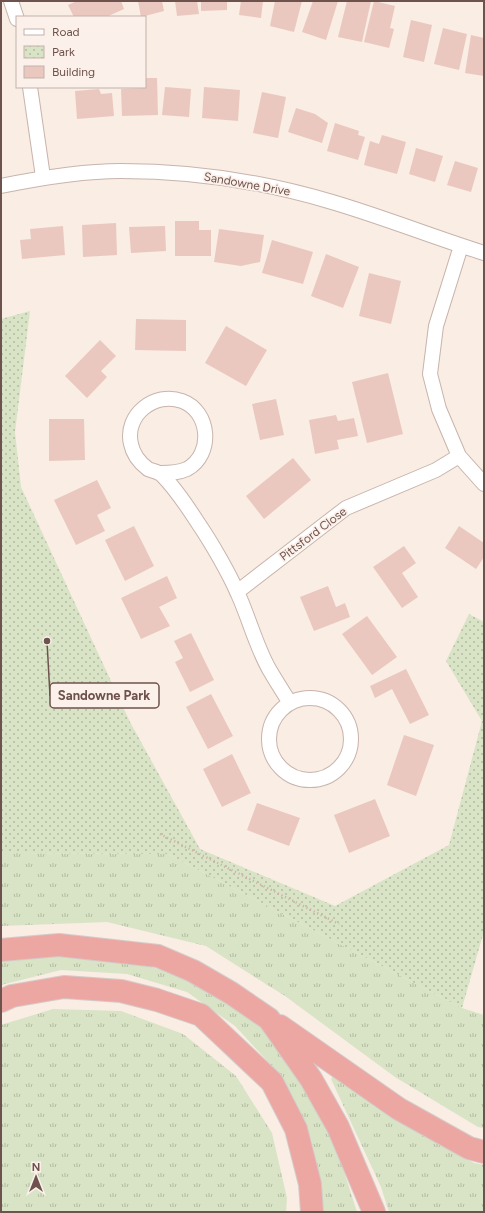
<svg xmlns="http://www.w3.org/2000/svg" width="485" height="1213" viewBox="0 0 485 1213" font-family="Figtree,sans-serif">
	<style>
		.grass { fill: url(#grass-tufts) }
		.park { fill: url(#park-dots) }
		.building { fill: #ebc8bf }
		.lines { fill: none; stroke-linecap: round; stroke-linejoin: round }
		.street-casing { stroke: #c8b4ac; stroke-width: 16 }
		.highway-casing { stroke: #d4cbca; stroke-width: 24 }
		.path { stroke: #cfaba3; stroke-width: 2.5; stroke-dasharray: 1 3; stroke-linecap: butt }
		.street { stroke: #fff; stroke-width: 14 }
		.highway { stroke: #eca7a2; stroke-width: 22 }
		.labels { text-anchor: middle; dominant-baseline: central; stroke-width: 3.5; stroke-linejoin: round; paint-order: stroke }
		.street-label { font-size: 12px; fill: #6e524d; stroke: #fcf1ea }
		.leader { fill: none; stroke: #6e524d; stroke-width: 1.5 }
		.callout-dot { fill: #6e524d; stroke: #fcf1ea; stroke-width: 1.5 }
		.callout { fill: #fcf1ea; stroke: #6e524d; stroke-width: 1.5 }
		.callout-label { font-size: 13px; text-anchor: middle; font-weight: bold; fill: #6e524d }
	</style>
	<defs>
		<pattern id="grass-tufts" width="24" height="20" patternUnits="userSpaceOnUse"><rect width="24" height="20" fill="#d8e4c5"/><path d="M3 7l-1-3M5 7V3M7 7l1-3M15 17l-1-3M17 17v-4M19 17l1-3" fill="none" stroke="#b3bba2"/></pattern>
		<pattern id="park-dots" width="8" height="8" patternUnits="userSpaceOnUse"><rect width="8" height="8" fill="#d8e4c5"/><path d="M2 2h.1M6 6h.1" fill="none" stroke="#b3bba2" stroke-width="1.8" stroke-linecap="round"/></pattern>
	</defs>
	<rect width="100%" height="100%" fill="#f9ede4"/>
	<path class="grass" d="M1,853l167,1 294,154 22,7v113l-6,-1 -83,-50 -110,-81 -79,-50 -99,-24 -106,4z
		M46,956l68,1 93,25 48,37 48,60 36,77 18,56h-34l-12,-73 -29,-62 -47,-51 -48,-34 -60,-18 -66,-4 -60,15v-24z
		M53,1009l68,2 62,23 53,42 36,57 15,65 -1,14h-285v-187z
		M336,1073l74,53 64,37 10,2v47h-95l-8,-25 -50,-108z"/>
	<path class="park" d="M30,311l-15,121 6,55 109,235 70,127 135,57 114,-61 33,-124 -36,-60 23,-47 15,8v309l-22,77 -294,-154 -167,-1v-534z"/>
	<path class="building" d="M77,1h44l3,8 -18,8h-32l-6,-12z
		M138,1h24l2,10 -23,6z
		M175,1h22l2,13 -22,2z
		M201,1h26v9l-26,1z
		M241,1h22l-2,17 -22,-3z
		M275,1h27l-8,31 -24,-6z
		M313,1h25l-12,39 -24,-8z
		M347,1h24l-9,41 -24,-5z
		M374,1l21,5 -5,22 4,1 -5,19 -25,-6z
		M411,20l21,5 -8,37 -21,-5z
		M443,28l24,6 -8,36 -25,-6z
		M471,35l13,3v38l-19,-3z
		M145,78h12l1,37 -36,1 -1,-27 23,-1z
		M165,87l26,2 -2,28 -27,-2z
		M204,87l36,3 -2,31 -36,-3z
		M99,89l2,5 11,-1 2,23 -37,3 -2,-28z
		M262,92l24,5 -8,41 -25,-5z
		M296,108l19,6 13,9 -6,20 -34,-11z
		M335,123l24,8 -1,4 7,2 -7,23 -31,-9z
		M382,135l24,7 -9,32 -33,-9 6,-24 9,3z
		M416,148l27,8 -8,26 -26,-8z
		M455,161l23,7 -7,24 -24,-7z
		M175,221h24v9h12v26h-36z
		M116,223l1,32 -34,2 -1,-32z
		M63,226l2,29 -43,4 -2,-19 11,-1 -1,-10z
		M165,226l1,25 -35,2 -2,-26z
		M219,229l45,6 -4,27 -19,4 -27,-4z
		M272,240l41,12 -10,32 -41,-11z
		M326,254l33,13 -16,41 -32,-12z
		M369,273l32,8 -10,43 -32,-8z
		M136,319l50,1v31l-51,-1z
		M226,326l41,24 -21,36 -41,-23z
		M100,340l16,16 -15,15 6,6 -20,21 -22,-22z
		M388,373l15,61 -36,9 -15,-61z
		M276,399l8,36 -24,5 -8,-36z
		M336,415l2,6 16,-3 4,18 -21,4 2,9 -24,5 -6,-34z
		M49,419h35l1,41 -36,1z
		M293,458l18,22 -47,39 -18,-23z
		M97,480l14,28 -14,7 8,16 -29,14 -22,-45z
		M134,526l20,40 -29,15 -20,-41z
		M459,526l25,17v14l-8,12 -31,-21z
		M404,546l12,17 -14,10 16,24 -16,11 -29,-41z
		M167,576l10,22 -18,9 11,19 -29,13 -20,-41z
		M328,586l8,21 9,-4 5,14 -36,14 -14,-34z
		M367,616l30,41 -25,18 -30,-41z
		M191,633l23,47 -24,12 -15,-30 8,-4 -9,-17z
		M406,669l23,46 -19,9 -18,-35 -17,9 -5,-12z
		M211,694l22,42 -25,13 -22,-42z
		M404,735l30,10 -18,51 -29,-11z
		M232,754l19,39 -29,14 -19,-38z
		M375,799l15,37 -41,17 -15,-38z
		M257,803l43,15 -11,28 -42,-16z"/>
	<g class="lines">
		<defs>
			<path id="street" d="M11,1l6,18
				M30,87l13,90
				M1,186c39,-8 80,-15 120,-15 70,0 144,11 211,31 51,15 101,35 152,51
				M461,246l-25,80 -6,48 9,35 20,47 25,28
				M161,473c9,0 17,0 26,-4 27,-15 23,-58 -5,-68 -27,-10 -58,14 -51,43 2,10 9,19 17,25 4,2 10,2 14,6 11,11 27,34 36,48 13,19 31,50 40,71 11,24 18,52 31,75 7,12 14,23 21,34
				M237,592l109,-84 90,-38 23,-14
				M269 739a41 41 0 1 1 82 0a41 41 0 1 1-82 0Z"/>
			<path id="highway" d="M1,950l58,-5 99,11 35,15 38,22 38,26 42,60 27,48 36,85
				M1,1001l11,-5 52,-9 57,4 36,9 44,15 71,67 24,47 14,55 2,28
				M280,1026l119,83 70,39 15,4"/>
		</defs>
		<use href="#street" class="street-casing"/>
		<use href="#highway" class="highway-casing"/>
		<path class="path" d="M160,834l179,90"/>
		<use href="#street" class="street"/>
		<use href="#highway" class="highway"/>
	</g>
	<g class="labels">
		<g class="street-label">
			<text transform="translate(247 184) rotate(10)">Sandowne Drive</text>
			<text transform="translate(313 534) rotate(-37)">Pittsford Close</text>
		</g>
	</g>
	<path class="leader" d="M47 641L50 696"/>
	<circle class="callout-dot" cx="47" cy="641" r="4"/>
	<rect class="callout" x="50" y="683" width="109" height="25" rx="4"/>
	<g class="callout-label">
		<text x="104" y="700">Sandowne Park</text>
	</g>
	<rect width="485" height="1213" fill="none" stroke="#6e524d" stroke-width="4"/>
	<rect x="16" y="16" width="130" height="72" fill="#fcf1ea" stroke="#c3b1ab"/>
	<rect x="24" y="29" width="20" height="6" fill="#ffffff" stroke="#c3b1ab"/>
	<text x="52" y="36" font-size="12" fill="#6e524d">Road</text>
	<rect x="24" y="46" width="20" height="12" fill="url(#park-dots)" stroke="#c3b1ab"/>
	<text x="52" y="56" font-size="12" fill="#6e524d">Park</text>
	<rect x="24" y="66" width="20" height="12" fill="#ebc8bf" stroke="#c3b1ab"/>
	<text x="52" y="76" font-size="12" fill="#6e524d">Building</text>
	<g transform="translate(36 1177)" stroke="#fcf1ea" stroke-width="3" paint-order="stroke">
	<path d="M0-3L7 15L0 10L-7 15Z" fill="#6e524d"/>
	<text y="-6" font-size="11" font-weight="bold" text-anchor="middle" fill="#6e524d">N</text>
	</g>
</svg>
